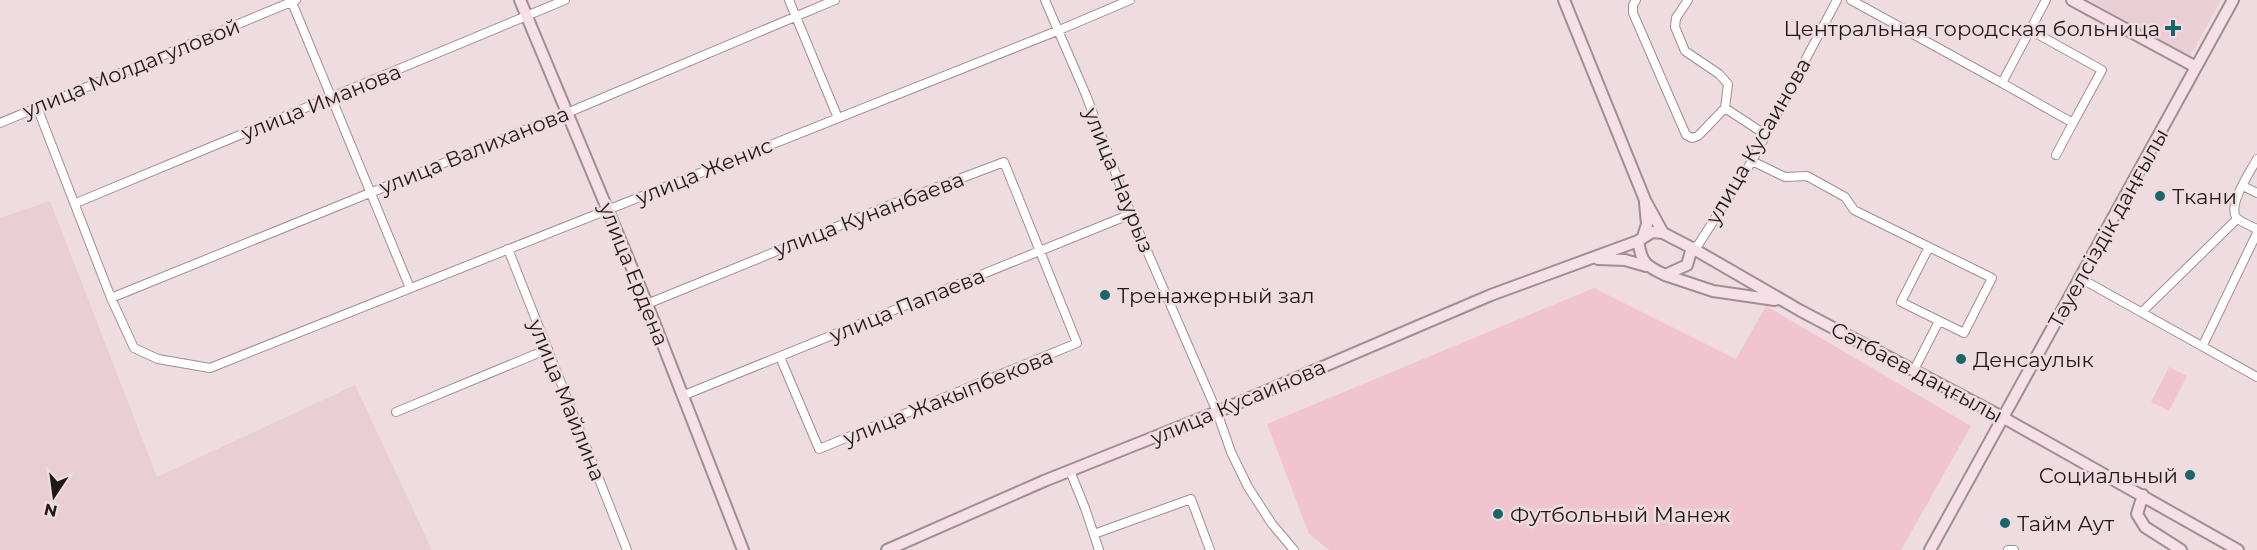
<svg xmlns="http://www.w3.org/2000/svg" width="2257" height="550" viewBox="0 0 2257 550" font-family="Montserrat,sans-serif">
	<style>
		.built { fill: #e9ced5 }
		.green { fill: #f0c4d0 }
		.lines { fill: none; stroke-linecap: round; stroke-linejoin: round }
		.street-casing { stroke: #9f8e93; stroke-width: 10 }
		.secondary-casing { stroke: #9f8e93; stroke-width: 14 }
		.street { stroke: #fff; stroke-width: 8 }
		.secondary { stroke: #f6dfe6; stroke-width: 10 }
		.poi-dot { fill: #19676b; stroke: #eedce1; stroke-width: 2 }
		.labels { text-anchor: middle; dominant-baseline: central; stroke-width: 5; stroke-linejoin: round; paint-order: stroke }
		.poi-label { font-size: 21px; fill: #1f191a; stroke: #eedce1; text-anchor: start }
		.street-label { font-size: 21px; fill: #1f191a; stroke: #eedce1 }
	</style>
	<rect width="100%" height="100%" fill="#eedce1"/>
	<path class="built" d="M2089,0h132l-31,56z
		M50,201l107,276 198,-92 77,165h-432v-332z"/>
	<path class="green" d="M1594,288l142,71 30,-53 205,120 -70,124h-572l-20,-16 -42,-110z
		M2169,367l18,9 -18,35 -18,-9z"/>
	<g class="lines">
		<defs>
			<path id="street" d="M291,0l119,288
				M789,0l49,118
				M1045,0l41,95 45,119 86,198 14,40 17,35 24,37 22,26
				M1636,0l-3,5v8l53,122 6,3 6,-2 27,-28 41,27
				M1688,0l-12,18 -1,9 10,24 34,23 9,10 -3,24
				M1851,0l151,83 44,-83
				M2030,30l72,40 -29,53
				M2002,83l71,40 -17,32
				M37,107l74,191 23,50 24,11 52,9 847,-337 73,-31
				M0,123l296,-123
				M2257,159c-7,13 -29,45 -21,58 4,5 15,9 21,12
				M1752,161l33,16 22,-1 38,21 9,13 75,37
				M2243,186l14,7
				M76,203l489,-203
				M1929,247l63,31 -28,55 -63,-31z
				M1692,248l6,-3 54,-84 85,-161
				M508,249l119,301
				M2080,278l177,99
				M111,298l456,-185 268,-113
				M647,304l243,-99 114,-43 73,181 -258,106 -39,-92
				M2142,312l95,-93
				M2203,345l54,-112
				M1914,370l25,-49
				M682,396l449,-182
				M396,412l152,-63
				M1070,471l15,37 14,42
				M1094,534l97,-35 19,51
				M2008,550h6"/>
			<path id="secondary" d="M520,0l127,304 96,246
				M1564,0l81,200 18,33 29,15 -5,17 -22,10c-20,-10 -23,-11 -27,-34l14,-9 11,1
				M2072,0l124,67
				M1643,237l4,-13 -2,-21
				M1692,248l109,63 203,107 234,132
				M1598,259l27,1 21,6
				M1665,275l48,16 62,9
				M2143,495l-6,19 8,13 36,23
				M887,550l157,-69 173,-69 274,-117 147,-54
				M1930,550l303,-550"/>
		</defs>
		<use href="#street" class="street-casing"/>
		<use href="#secondary" class="secondary-casing"/>
		<use href="#street" class="street"/>
		<use href="#secondary" class="secondary"/>
	</g>
	<g class="poi-dot">
		<path d="M2170 19h6v6h6v6h-6v6h-6v-6h-6v-6h6z"/>
		<circle cx="2160" cy="196" r="6"/>
		<circle cx="1105" cy="295" r="6"/>
		<circle cx="1961" cy="359" r="6"/>
		<circle cx="2190" cy="475" r="6"/>
		<circle cx="1498" cy="514" r="6"/>
		<circle cx="2005" cy="523" r="6"/>
	</g>
	<g class="labels">
		<g class="poi-label">
			<text x="2160" y="28" text-anchor="end">Центральная городская больница</text>
			<text x="2172" y="196">Ткани</text>
			<text x="1117" y="295">Тренажерный зал</text>
			<text x="1973" y="359">Денсаулык</text>
			<text x="2178" y="475" text-anchor="end">Социальный</text>
			<text x="1510" y="514">Футбольный Манеж</text>
			<text x="2017" y="523">Тайм Аут</text>
		</g>
		<g class="street-label">
			<text transform="translate(131 68) rotate(-22)">улица Молдагуловой</text>
			<text transform="translate(321 102) rotate(-22)">улица Иманова</text>
			<text transform="translate(1758 141) rotate(-60)">улица Кусаинова</text>
			<text transform="translate(474 150) rotate(-22)">улица Валиханова</text>
			<text transform="translate(704 171) rotate(-22)">улица Женис</text>
			<text transform="translate(1119 180) rotate(68)">улица Наурыз</text>
			<text transform="translate(869 214) rotate(-21)">улица Кунанбаева</text>
			<text transform="translate(2108 228) rotate(-61)">Тәуелсіздік даңғылы</text>
			<text transform="translate(634 274) rotate(68)">улица Ердена</text>
			<text transform="translate(907 305) rotate(-22)">улица Папаева</text>
			<text transform="translate(1917 372) rotate(28)">Сәтбаев даңғылы</text>
			<text transform="translate(948 397) rotate(-22)">улица Жакыпбекова</text>
			<text transform="translate(567 400) rotate(68)">улица Майлина</text>
			<text transform="translate(1238 402) rotate(-23)">улица Кусаинова</text>
		</g>
	</g>
	<g transform="translate(54 496) rotate(193)" stroke="#eedce1" stroke-width="4.5" paint-order="stroke">
	<path d="M0-4.5L10 22L0 15L-10 22Z" fill="#1f191a"/>
	<text y="-9" font-size="16" font-weight="bold" text-anchor="middle" fill="#1f191a">N</text>
	</g>
</svg>
